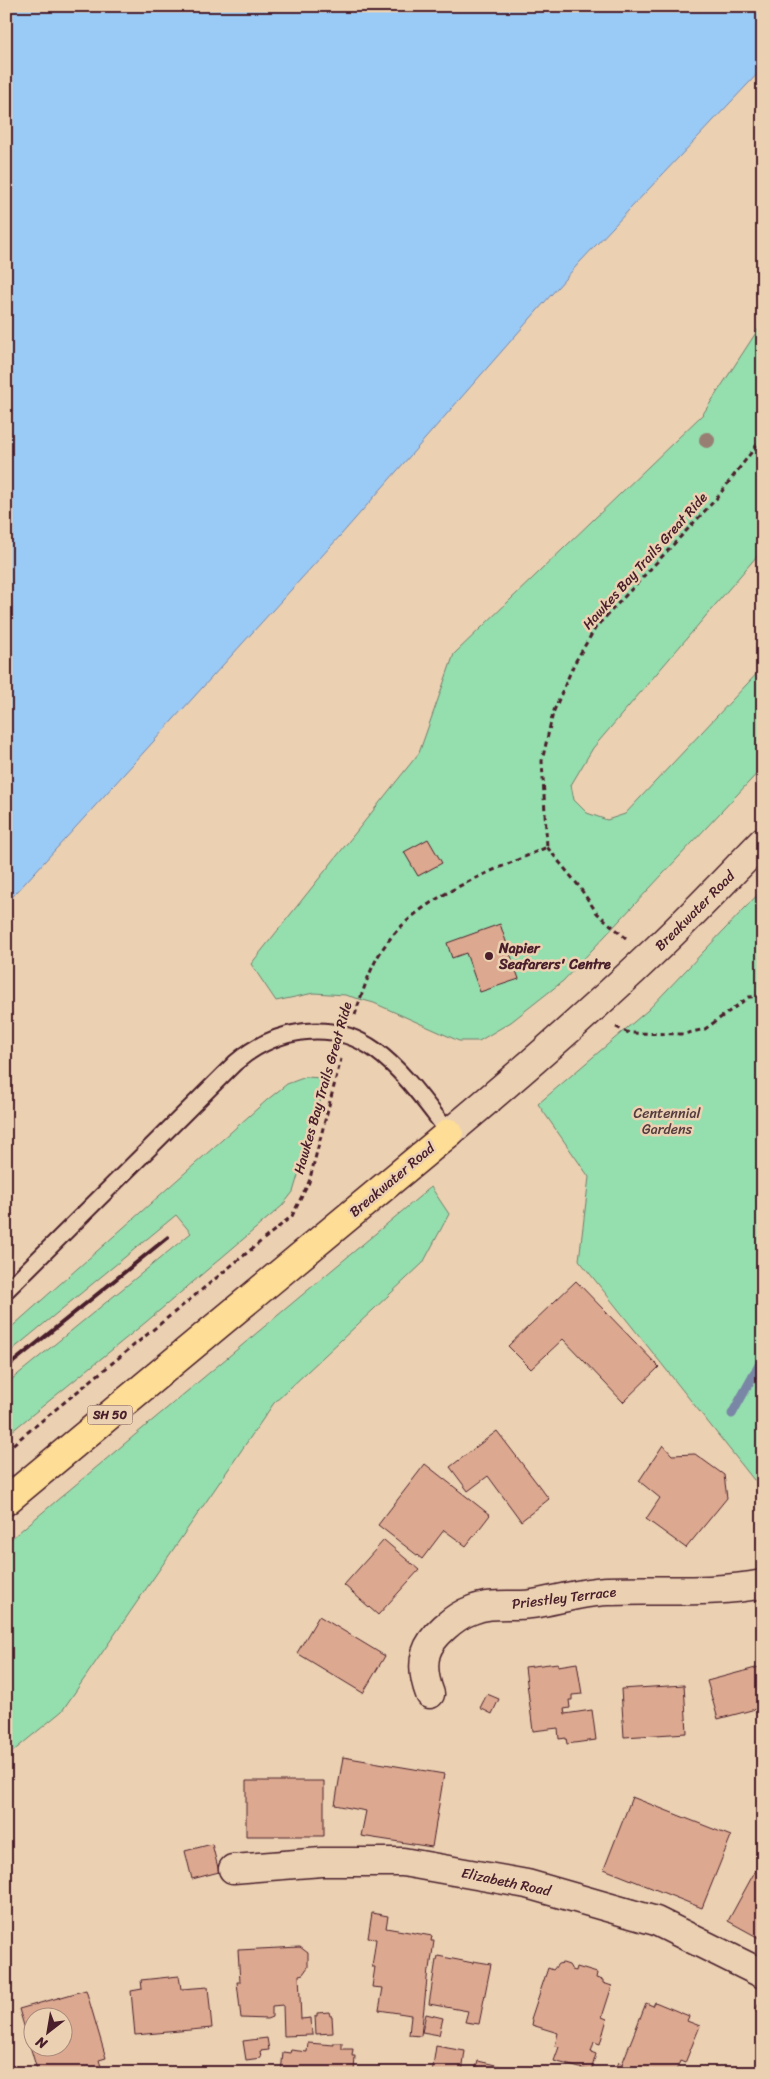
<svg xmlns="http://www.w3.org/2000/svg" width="769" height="2079" viewBox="0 0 769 2079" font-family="Sriracha,sans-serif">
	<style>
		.green { fill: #95deae; stroke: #707e6c }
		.water { fill: #9acaf6; stroke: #7a86a5 }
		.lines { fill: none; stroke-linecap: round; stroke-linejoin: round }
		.stream { stroke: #7a86a5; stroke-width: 9 }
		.building { fill: #dca990; stroke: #4a1f2b; fill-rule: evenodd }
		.lane-casing { stroke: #4a1f2b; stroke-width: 19 }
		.street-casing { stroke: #4a1f2b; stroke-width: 31 }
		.secondary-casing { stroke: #4a1f2b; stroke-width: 31 }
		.highway-casing { stroke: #4a1f2b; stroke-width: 31 }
		.path { stroke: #4a1f2b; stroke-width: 3; stroke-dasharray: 5 4; stroke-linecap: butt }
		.lane { stroke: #ebd1b2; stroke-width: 15 }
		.street { stroke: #ebd1b2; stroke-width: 28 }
		.secondary { stroke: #ebd1b2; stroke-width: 28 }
		.highway { stroke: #fedd96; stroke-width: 28 }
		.rail { stroke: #4a1f2b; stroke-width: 4 }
		.tree { fill: #987f73 }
		.poi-dot { fill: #4a1f2b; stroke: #ebd1b2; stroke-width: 2 }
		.labels { text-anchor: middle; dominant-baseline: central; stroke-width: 5; stroke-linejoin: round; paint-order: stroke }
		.shield { fill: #ebd1b2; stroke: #7a5454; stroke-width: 1 }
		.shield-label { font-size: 12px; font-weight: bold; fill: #4a1f2b }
		.street-label { font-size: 14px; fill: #4a1f2b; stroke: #ebd1b2 }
		.poi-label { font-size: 14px; font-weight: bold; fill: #4a1f2b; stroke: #ebd1b2; text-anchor: start }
		.park-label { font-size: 14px; fill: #553c3f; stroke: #ebd1b2 }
	</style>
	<rect width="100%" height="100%" fill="#ebd1b2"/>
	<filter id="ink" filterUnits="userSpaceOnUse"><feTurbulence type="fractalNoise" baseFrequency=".02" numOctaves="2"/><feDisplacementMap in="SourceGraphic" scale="10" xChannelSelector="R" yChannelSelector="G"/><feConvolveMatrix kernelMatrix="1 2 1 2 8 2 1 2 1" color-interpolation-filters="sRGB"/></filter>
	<g filter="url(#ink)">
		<path class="green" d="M763,322v227l-170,199 -22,37 3,15 13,13 20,7 18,-6 138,-147v100l-200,214 -52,41 -32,19h-20l-85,-38 -29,-8 -31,-2 -38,8 -25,-37 168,-211 35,-99 249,-240z
			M763,889v591h-9l-175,-220 10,-83 -51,-73 110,-94z
			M306,1077l17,1 1,11 -31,103 -11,14 -136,116 -140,114v-52l185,-151 -15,-18 -170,140v-23l261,-232 20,-16z
			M431,1187l18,27 -26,49 -149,140 -212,308 -56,46v-214z"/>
		<path class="water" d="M6,6h757v62l-184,195 -239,273 -334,368z"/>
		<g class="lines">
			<path class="stream" d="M732,1414l31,-56"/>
		</g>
		<path class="building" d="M428,839l14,24 -24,13 -14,-24z
			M500,924l19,55 -39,13 -14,-39 -14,5 -5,-15z
			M576,1281l83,86 -36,35 -60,-63 -32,30 -23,-23z
			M497,1431l52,68 -28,22 -33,-45 -20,15 -18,-24z
			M663,1445l9,10 23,-1 29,21 3,23 -41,50 -40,-29 14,-21 -21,-17z
			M425,1464l65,51 -24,31 -22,-16 -22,29 -44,-34z
			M384,1540l35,30 -41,45 -34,-30z
			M319,1616l66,40 -22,37 -66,-40z
			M558,1663v3l19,-3 5,31 -10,1v5h-3l1,8 -6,1 1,5 27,-4 4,30 -29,4 -1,-6 -7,1 -1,-11 -25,3 -8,-64z
			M763,1666v41l-45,12 -11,-38z
			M684,1685l3,48 -63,4 -3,-48z
			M487,1694l12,5 -7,15 -12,-6z
			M343,1757l101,17 -12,73 -71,-11 5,-25 -31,-6z
			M246,1781h78v55h-78z
			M632,1797l99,39 -29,72 -98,-39z
			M212,1844l7,28 -27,7 -7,-28z
			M759,1864l4,2v64l-4,8 -31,-17z
			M372,1913l16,3 -2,12 46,8 -1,5h3l-4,28h-2l-7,67 -12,-1 2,-20 -32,-5 4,-22 -11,-1 3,-20h-3l4,-28 -8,-1z
			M300,1947l8,6v14l-5,7 -4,1 2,44 10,-1 1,17 -28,1 -1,-31 -11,1v11l-5,2 -26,-1 -4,-36h3l-2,-32z
			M438,1956l35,7v-2l18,3 -12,60 -14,-2 3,-11 -39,-7 7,-44h1z
			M563,1963l6,2 3,5 4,1 1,-4 20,6 -1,5 7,2v3l9,3 -10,31 5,2 -7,25 -6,-2 -3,10 5,2 -5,17 -37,-10 5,-14 -4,-1 3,-13 -26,-8 1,-5 -2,-1 17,-51 5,2 5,-6z
			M179,1976l2,13 27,-2 4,41 -77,7 -4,-44 11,-2 -1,-9z
			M86,1990l20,68 -7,2 4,13h-65l-19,-64zM32,2016h30v30h-30z
			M760,2001l3,1v13l-8,-4z
			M655,2002l34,14 -2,5 13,5 -15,37 -5,-2 -5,12h-61l5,-11 3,2 24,-61 7,3z
			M329,2012l1,4h2l1,17 -17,1 -1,-18h2v-3z
			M426,2014l17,4 -4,17 -17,-3z
			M267,2038l2,12 -9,1 1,7 -15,2 -3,-19z
			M308,2043l26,2v-2h8v6h11l-1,7h3l-1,17h-73l2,-21 7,1 1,-3 16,2z
			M436,2046l29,5 -3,22h-30z
			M478,2061l35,8 -1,4h-37z"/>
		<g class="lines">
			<defs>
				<path id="lane" d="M6,1291l229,-228c39,-34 96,-45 140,-13 29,21 52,55 74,83"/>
				<path id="street" d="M430,1694c-5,-13 -8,-27 -4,-41 5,-17 29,-37 46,-43 19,-8 39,-3 60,-6 25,-4 50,-12 75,-13 53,-2 103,3 156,-7
					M233,1869l89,-7h81l124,22 129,37 107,53"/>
				<path id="secondary" d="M449,1133c68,-57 135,-115 199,-176 40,-37 77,-77 115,-116"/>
				<path id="highway" d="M6,1501l443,-368"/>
			</defs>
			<use href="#lane" class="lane-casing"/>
			<use href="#street" class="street-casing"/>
			<use href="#secondary" class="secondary-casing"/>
			<use href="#highway" class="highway-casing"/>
			<path class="path" d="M547,847l31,38 19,28 29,25
				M355,1015c6,-19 13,-40 22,-57 34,-61 111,-84 170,-111l-5,-86 11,-48 21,-49 22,-37 120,-128 47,-62
				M616,1027l13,6 55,1 21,-5 44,-32 14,-1
				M6,1450l286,-234 17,-34 32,-123"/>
			<use href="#lane" class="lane"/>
			<use href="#street" class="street"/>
			<use href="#secondary" class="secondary"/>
			<use href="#highway" class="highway"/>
			<path class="rail" d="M6,1368l162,-131"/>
		</g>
		<circle class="tree" cx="707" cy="440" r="8"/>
	</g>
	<circle class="poi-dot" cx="489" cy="956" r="5"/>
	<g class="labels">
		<rect class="shield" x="87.5" y="1405.5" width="45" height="19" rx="4"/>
		<g class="shield-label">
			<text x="110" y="1415">SH 50</text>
		</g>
		<g class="street-label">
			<text transform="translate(645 561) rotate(-48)">Hawkes Bay Trails Great Ride</text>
			<text transform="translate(695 911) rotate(-45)">Breakwater Road</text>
			<text transform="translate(323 1088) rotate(-74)">Hawkes Bay Trails Great Ride</text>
			<text transform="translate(392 1180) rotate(-40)">Breakwater Road</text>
			<text transform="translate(564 1598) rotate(-7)">Priestley Terrace</text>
			<text transform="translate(506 1882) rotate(12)">Elizabeth Road</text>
		</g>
		<g class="poi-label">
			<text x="499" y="948">Napier<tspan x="499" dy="16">Seafarers' Centre</tspan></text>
		</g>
		<g class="park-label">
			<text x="667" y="1113">Centennial<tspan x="667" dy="16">Gardens</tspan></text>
		</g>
	</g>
	<rect width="769" height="2079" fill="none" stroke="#ebd1b2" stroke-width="25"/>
	<rect x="12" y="12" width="744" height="2054" fill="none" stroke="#4a1f2b" stroke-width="2" filter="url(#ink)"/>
	<g transform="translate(48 2032) rotate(211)"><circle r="24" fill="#ebd1b2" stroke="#ab8a7c"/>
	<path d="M0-4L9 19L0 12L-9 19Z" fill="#4a1f2b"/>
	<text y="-8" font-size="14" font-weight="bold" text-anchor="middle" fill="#4a1f2b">N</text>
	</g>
</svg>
